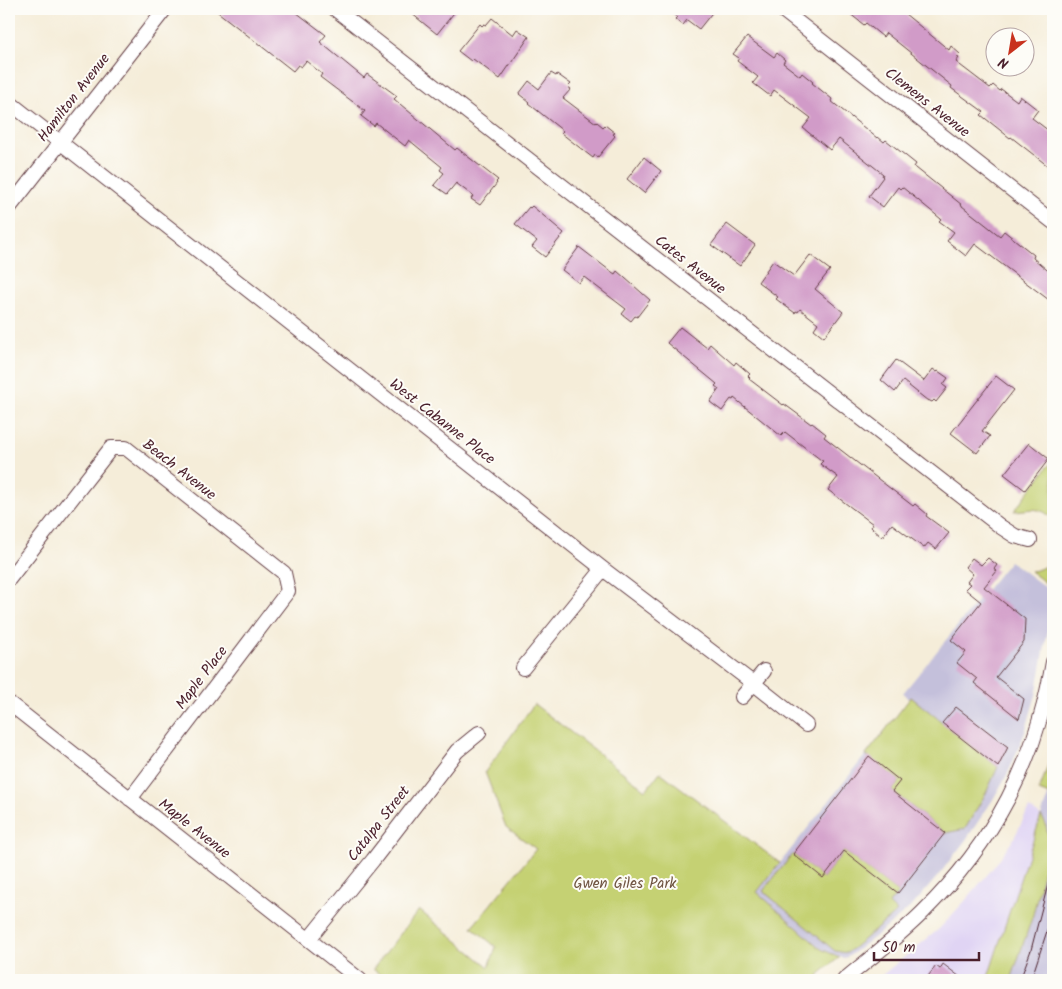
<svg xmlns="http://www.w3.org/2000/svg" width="1062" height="989" viewBox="0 0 1062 989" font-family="Kalam,sans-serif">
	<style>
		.built { fill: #e0d4f4 }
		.industrial { fill: #c4c0db }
		.green { fill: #c5d173; stroke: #88784f }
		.building { fill: #d19bc8 }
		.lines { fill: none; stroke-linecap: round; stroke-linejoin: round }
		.minor-casing { stroke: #643e45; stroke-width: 16 }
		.minor { stroke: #fff; stroke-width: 14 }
		.tram { stroke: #4a1f2b; stroke-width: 1 }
		.labels { text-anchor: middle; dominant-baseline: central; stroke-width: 4; stroke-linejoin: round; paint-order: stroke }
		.street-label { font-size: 15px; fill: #4a1f2b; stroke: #fdfcf7 }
		.park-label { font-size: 15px; fill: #6f5441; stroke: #fdfcf7 }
	</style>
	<rect width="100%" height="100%" fill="#fdfcf7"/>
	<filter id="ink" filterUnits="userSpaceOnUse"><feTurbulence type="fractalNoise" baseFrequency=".02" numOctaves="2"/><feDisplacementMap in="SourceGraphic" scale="10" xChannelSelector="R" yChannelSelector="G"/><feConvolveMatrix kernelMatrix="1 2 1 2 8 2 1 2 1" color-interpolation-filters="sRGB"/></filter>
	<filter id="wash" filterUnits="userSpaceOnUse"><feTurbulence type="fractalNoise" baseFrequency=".0096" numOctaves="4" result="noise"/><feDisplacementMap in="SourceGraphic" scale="20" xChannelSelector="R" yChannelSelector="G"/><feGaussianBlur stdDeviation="1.12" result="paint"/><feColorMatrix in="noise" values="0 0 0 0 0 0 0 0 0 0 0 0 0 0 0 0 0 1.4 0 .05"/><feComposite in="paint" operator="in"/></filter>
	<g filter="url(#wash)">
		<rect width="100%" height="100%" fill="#f5edd9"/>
		<path class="built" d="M1029,808l12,8 -54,164h-111l63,-51 25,-27 29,-34 20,-28z"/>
		<path class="industrial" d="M1010,561l43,32v10l-17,92 -11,37 -17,41 -16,28 -27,40 -27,35 -24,28 -27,23 -38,29 -5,2 -14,-5 -10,-5 -63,-56 152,-192 -6,-7z
			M1053,782v198h-42l22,-65 17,-72 -5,-21 -4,-6z"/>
		<path class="green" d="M1053,460v60c-12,-15 -23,-10 -39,-9z
			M1053,559v12l-2,16 -21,-16c11,-1 16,-5 23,-12z
			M911,697l87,70 -12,26 -21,36 -20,4 -53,-42 8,-10 -34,-26z
			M534,704l112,86 14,-18 120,91 -23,29 64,57 9,4 10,4 -21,17 -2,6h-430l-14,-11 46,-59 70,57 7,-20 -24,-20 64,-78 -30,-22 -21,-55z
			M1053,751v31l-4,13 -10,-4z
			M1041,816l4,6 5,21 -17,72 -22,65h-24z
			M844,851l54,42 -9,11 8,8 -50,41 -12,-2 -72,-60 30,-37 30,24z"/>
		<g id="blocks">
			<path class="building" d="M214,9h78l34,26 -6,7 44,36 3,-4 30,22 -3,3 61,51 2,-2 5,4 36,28 -2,2 1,1 -17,22 -9,-6 2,-3 -17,-13 -9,11 -13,-9 10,-12 -4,-3 2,-3 -33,-27 -4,6 -29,-23 -2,3 -13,-10 4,-5 -45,-34 2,-3 -16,-13 -5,6 -3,-2 -5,6z
				M406,9h51l-20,25z
				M667,9h48l-16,20 -12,-9 -4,5 -8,-6 2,-2z
				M844,9h55l50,41 2,-4 9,8 -3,3 2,1 -3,4 34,26 3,-3 7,6 1,-2 16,12 3,-5 18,14 -6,8 21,16v36l-42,-33 -1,1 -29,-23 3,-3 -33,-24 1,-2 -66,-53 -3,4 -17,-14 -2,2z
				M492,18l21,17 4,-6 12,8 -29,42 -27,-20 -2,2 -13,-10 22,-27 2,2 2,-2 2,1z
				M747,37l27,20 3,-4 8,7 -2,3 17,13 2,-3 11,9 -1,1 20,16 -1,2 46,37 1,-1 6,5 2,-2 30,24 -2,3 2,1 46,37v1l38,30 4,-5 30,24 -1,3 20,17v28l-78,-59 -9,12 -19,-15 7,-9 -15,-11 2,-2 -39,-32 -2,2 -2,-2 -15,20 -14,-11 14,-19 -1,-1 1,-2 -44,-35 -9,11 -27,-22 8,-10 -37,-28 -4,6 -17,-13 5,-6 -21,-16 2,-3 -6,-4z
				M551,73l5,3 1,-2 14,10 -3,3 3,2 -8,9 33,25 1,-1 6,5 2,-2 10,8 -2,1 2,2 -17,21 -3,-2 -2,3 -32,-25 2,-2 -35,-28 1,-1 -10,-8 10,-13 10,8z
				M644,157l17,14 -17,22 -17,-14z
				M532,206l32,27 -19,24 -13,-10 5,-6 -22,-17 14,-17 1,1z
				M727,224l28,21 -15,21 -29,-21z
				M579,247l30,23 6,4 2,-3 33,29 -13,17 -2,-1 -4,5 -9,-7 4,-5 -42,-32 -5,6 -17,-13z
				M810,255l20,15 -15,19 28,23 -19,25 -10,-8 4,-6 -18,-14 -2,3 -2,-1 -1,2 -19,-14 2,-2 -20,-15 15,-21 21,15z
				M680,327l27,21 3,-4 24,21 2,-3 14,12 -2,2 2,2 -1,1 34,26 1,-1 27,20 1,-1 14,11 -2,3 89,69 2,-2 12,10 -1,2 23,17 -13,16 -8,-6 -4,5 -32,-24 -10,13 -11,-10 2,-3 -45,-34 10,-13 -18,-13 3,-3 -2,-1 -36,-28 -4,4 -47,-38 -1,2 -2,-1 -9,12 -12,-9 9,-13 -4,-3 2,-2 -50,-41z
				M896,360l28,21 9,-12 4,3 1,-1 10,7 -5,7 4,3 -11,14 -2,-2 -2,2 -4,-2v1l-25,-20 -8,11 -14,-12z
				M996,376l18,14 -32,41 8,5 -13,17 -26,-20z
				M1029,443l20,16 -24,31 -21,-16z
				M972,558l9,7 7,-7 9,7 -3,4 3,2 -13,16 41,32 -1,23 -28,35 28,22 -5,20 -45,-36 3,-4 -20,-16 9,-11 -15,-12 30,-38 -16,-13 5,-5 -3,-2 6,-8 -8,-7z
				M956,707l52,40 -10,20 -56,-44z
				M869,756l31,25 -8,10 53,42 -47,60 -54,-42 -21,27 -30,-24z
				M943,964l21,16h-39l11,-14 4,3z"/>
		</g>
	</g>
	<g filter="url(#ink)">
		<use href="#blocks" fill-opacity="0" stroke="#643e45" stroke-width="1"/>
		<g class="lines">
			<defs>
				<path id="minor" d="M335,9l666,518 14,9 15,4
					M781,9l272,213
					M9,102l594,467 150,114 53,42
					M9,208l156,-199
					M9,579l102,-131h15l158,125 4,18 -158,208
					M523,668l80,-99
					M742,697l22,-26
					M9,703l351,277
					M309,939l64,-79 84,-109 22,-18
					M844,980c26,-22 54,-43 78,-67 72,-71 114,-151 131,-251"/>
			</defs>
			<use href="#minor" class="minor-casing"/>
			<use href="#minor" class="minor"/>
			<path class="tram" d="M1020,980l11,-30 22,-85
				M1031,980l16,-49 6,-25"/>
		</g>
	</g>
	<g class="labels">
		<g class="street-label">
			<text transform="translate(74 98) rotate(-52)">Hamilton Avenue</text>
			<text transform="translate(927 103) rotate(38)">Clemens Avenue</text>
			<text transform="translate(690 265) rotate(38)">Cates Avenue</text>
			<text transform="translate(442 422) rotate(38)">West Cabanne Place</text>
			<text transform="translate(179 470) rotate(38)">Beach Avenue</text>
			<text transform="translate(202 678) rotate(-53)">Maple Place</text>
			<text transform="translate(379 824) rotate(-52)">Catalpa Street</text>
			<text transform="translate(194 829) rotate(38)">Maple Avenue</text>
		</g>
		<g class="park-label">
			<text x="625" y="884">Gwen Giles Park</text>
		</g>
	</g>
	<rect width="1062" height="989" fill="none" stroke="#fdfcf7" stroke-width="30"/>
	<g transform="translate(1010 52) rotate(211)"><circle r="24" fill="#fdfcf7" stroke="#b5a4a5"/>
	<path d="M0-4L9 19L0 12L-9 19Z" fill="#c8321e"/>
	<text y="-8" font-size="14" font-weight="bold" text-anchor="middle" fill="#4a1f2b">N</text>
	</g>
	<path d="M874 952v8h105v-8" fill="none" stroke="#4a1f2b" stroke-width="2.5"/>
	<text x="882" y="952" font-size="15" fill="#4a1f2b" stroke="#fdfcf7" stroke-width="4" paint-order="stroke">50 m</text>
</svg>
